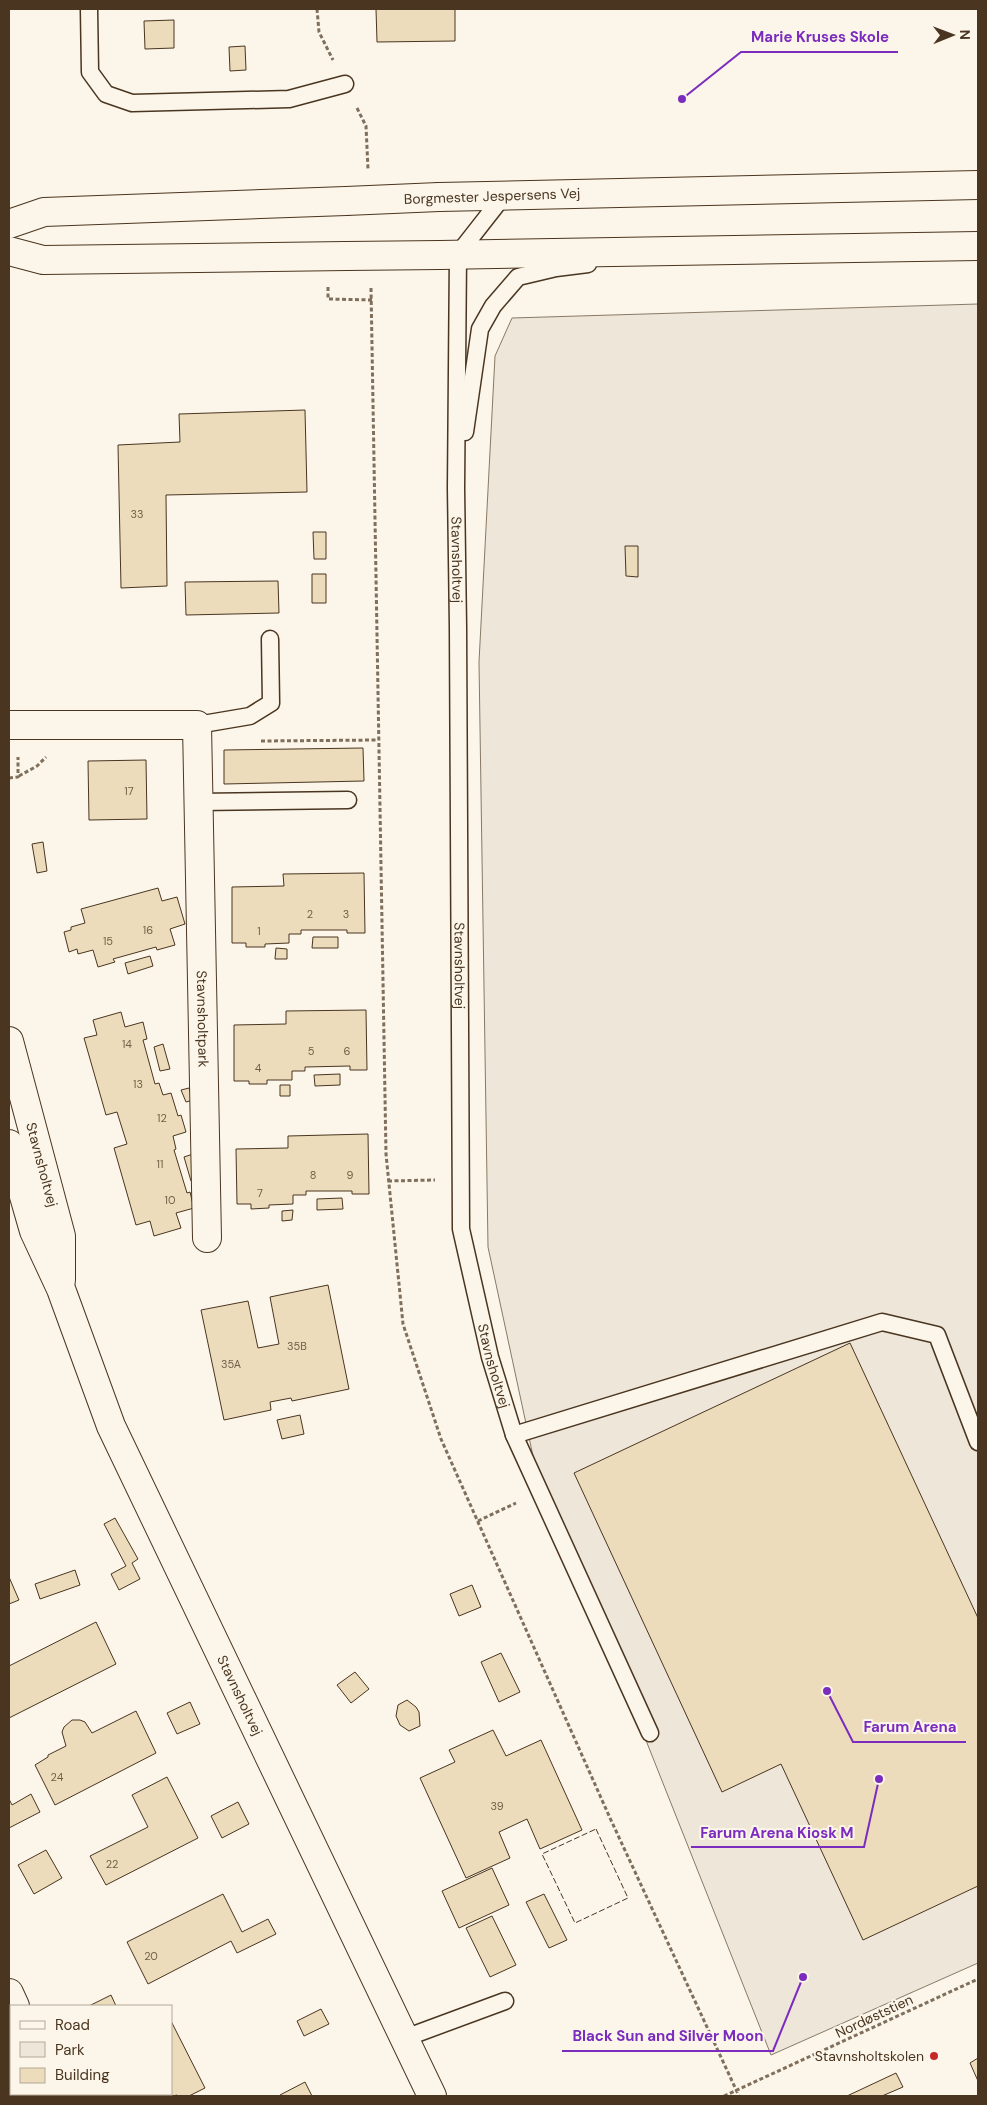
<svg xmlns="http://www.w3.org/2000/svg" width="987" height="2105" viewBox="0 0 987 2105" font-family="'DM Sans',sans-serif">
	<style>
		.green { fill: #ede6d9; stroke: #887966 }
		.building { fill: #ecdcbc; stroke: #4a3520 }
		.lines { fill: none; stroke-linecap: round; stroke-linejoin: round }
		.lane-casing { stroke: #4a3520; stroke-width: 19 }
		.street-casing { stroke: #4a3520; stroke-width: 30 }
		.secondary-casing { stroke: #4a3520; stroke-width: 30 }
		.path { stroke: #7f6f5c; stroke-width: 3; stroke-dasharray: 4 2.5; stroke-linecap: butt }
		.lane { stroke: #fbf6e9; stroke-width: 16 }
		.street { stroke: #fbf6e9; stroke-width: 28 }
		.secondary { stroke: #fbf6e9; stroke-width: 28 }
		.secondary-bridge-casing { stroke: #4a3520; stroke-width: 30; stroke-linecap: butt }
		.secondary-bridge { stroke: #fbf6e9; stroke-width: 28 }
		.fence { stroke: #4a3520; stroke-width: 1; stroke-dasharray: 6 2.5; stroke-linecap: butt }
		.poi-dot { fill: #c62828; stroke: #fbf6e9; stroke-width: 2 }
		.labels { text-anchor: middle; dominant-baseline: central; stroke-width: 4; stroke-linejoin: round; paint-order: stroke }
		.number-label { font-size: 11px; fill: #725f47 }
		.street-label { font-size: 14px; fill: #4a3520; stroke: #fbf6e9 }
		.poi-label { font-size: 14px; fill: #4a3520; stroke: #fbf6e9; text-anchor: end }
		.leader { fill: none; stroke: #7b2cbf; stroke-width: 2 }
		.callout-dot { fill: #7b2cbf; stroke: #fbf6e9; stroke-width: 2 }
		.callout-label { font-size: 15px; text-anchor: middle; font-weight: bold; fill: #7b2cbf; stroke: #fbf6e9; stroke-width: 4; stroke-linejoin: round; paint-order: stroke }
	</style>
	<rect width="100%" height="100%" fill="#fbf6e9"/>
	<path class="green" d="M978,304v1659l-207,92 -238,-599 -45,-209 -9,-585 16,-306 17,-38z"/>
	<path class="building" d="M376,9h79v32l-78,1z
		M174,20v28l-29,1 -1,-28z
		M245,46l1,24 -16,1 -1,-24z
		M305,410l2,82 -141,3 1,91 -46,2 -3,-143 62,-3 -1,-28z
		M313,532h13v27h-12z
		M625,546h13v31l-12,-1z
		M312,574h14v29h-14z
		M278,581l1,32 -93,2 -1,-33z
		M363,748l1,33 -140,3v-34z
		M146,760l1,59 -58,1 -1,-59z
		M43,842l4,29 -10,2 -5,-29z
		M364,873l1,60h-18v-3h-46v4h-12v9l-24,1v3h-19v-4h-14v-56l52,-1 -1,-12z
		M158,888l4,13 15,-4 8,27 -15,5 5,16 -18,5 -1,-3 -43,12 2,3 -17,5 -5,-17 -15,4 -1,-5 -8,3 -5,-20 7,-2v-3l14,-4 -4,-14z
		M313,937h25v11h-26z
		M276,948l11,1v10h-12z
		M150,956l3,10 -25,8 -3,-11z
		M366,1010l1,60h-17v-4l-45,1v4h-13v9h-25v4h-18v-3h-15v-56l52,-1v-13z
		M121,1012l4,15 18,-5 4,17 -4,1 12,44 4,-1 4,12 8,-2 7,23 3,-1 5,17 -13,4 3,13 -2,1 13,43 3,-1 4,16 -18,5 5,15 -27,8 -4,-15 -14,4 -22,-77 13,-4 -10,-32 -11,3 -22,-77 13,-3 -4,-15z
		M163,1044l7,25 -10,2 -6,-24z
		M340,1074v11l-25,1 -1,-11z
		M280,1085h10v11h-10z
		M189,1088l4,12 -7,2 -5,-12z
		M368,1134l1,60h-17v-3h-46v4h-13v9l-24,1v3l-18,1v-5h-14l-1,-55 52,-1v-12z
		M193,1154l7,25 -9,2 -7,-24z
		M342,1198l1,11 -26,1v-11z
		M293,1210l-1,10 -10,1v-10z
		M328,1285l21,104 -57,12 -1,-3 -21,4 1,8 -47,10 -23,-110 47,-9 10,47 21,-4 -9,-47z
		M850,1343l128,275v268l-115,54 -82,-176 -59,28 -148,-319z
		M300,1415l4,19 -22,5 -5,-19z
		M115,1518l23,41 -6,4 8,16 -21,11 -8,-16 15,-8 -22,-42z
		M75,1570l5,15 -40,14 -5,-15z
		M9,1577l10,23 -10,4z
		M472,1585l9,22 -22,9 -9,-22z
		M96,1622l20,42 -107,54v-52z
		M501,1653l19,39 -21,10 -18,-40z
		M355,1672l14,17 -18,14 -14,-18z
		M407,1700l9,7 3,5 1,14 -11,5 -9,-6 -4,-9 2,-11z
		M190,1702l10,22 -23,10 -10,-21z
		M136,1711l20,42 -101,52 -20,-40 13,-8v-2l18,-9 -4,-14 2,-5 8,-7h8l5,2 7,11z
		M493,1730l13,26 35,-16 41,90 -42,19 -13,-30 -28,13 11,26 -44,20 -46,-100 35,-16 -6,-12z
		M167,1777l31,61 -92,47 -16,-29 58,-29 -16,-32z
		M31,1794l9,18 -31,16v-29l3,6z
		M238,1802l11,22 -27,14 -11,-22z
		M46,1850l16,28 -28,16 -16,-29z
		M492,1868l17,37 -50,23 -17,-37z
		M223,1894l19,38 26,-13 8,15 -39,19 -6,-12 -83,43 -21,-42z
		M544,1894l23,46 -18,8 -23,-46z
		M492,1916l24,49 -26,12 -24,-49z
		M111,1995l5,11h-27z
		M321,2009l8,15 -25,12 -7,-15z
		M171,2021l34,67 -16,8h-12v-1l-4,1h-49l-1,-2h48z
		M978,2058v23l-8,-18z
		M896,2073l7,14 -21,9h-35z
		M305,2082l7,14h-31l-1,-1z"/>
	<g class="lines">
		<defs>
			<g id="lane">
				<path d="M89,9l1,63 16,22 26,9 157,-4 56,-15"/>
				<path id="s1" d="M505,194l-47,60 -2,234 2,139 3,602 29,128 24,78 136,298"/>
				<path d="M465,432l15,-103 13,-23 25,-29 38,-9 32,-4"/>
				<path d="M197,725l53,-9 21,-13 -1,-64"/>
				<path d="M198,802l150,-2"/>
				<path d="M514,1435l368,-113 55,13 41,107"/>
				<path d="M405,2038l100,-37"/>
			</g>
			<g id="street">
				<path id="s2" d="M9,725h188l10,513"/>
				<path d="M9,1993l6,13"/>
				<path d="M59,2094l1,2"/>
			</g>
			<g id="secondary">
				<path d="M439,197l539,-12"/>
				<path d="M9,224l35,-12 302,-11"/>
				<path d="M9,251l34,9 303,-4"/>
				<path d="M440,255l538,-9"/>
				<path id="s3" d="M9,1041l52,195v44"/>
				<path id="s4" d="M9,1144l25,87 27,58 50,137 321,670"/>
			</g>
		</defs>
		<use href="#lane" class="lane-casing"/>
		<use href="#street" class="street-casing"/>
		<use href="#secondary" class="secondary-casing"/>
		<path class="path" d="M317,9l2,23 14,28
			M357,108l9,18 2,43
			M328,287v12l44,1
			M371,288l15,866 17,170 38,115 169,379 129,278
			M261,741l117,-1
			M19,776l18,-10 9,-9
			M9,778l9,-1v-20
			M388,1181l47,-1
			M478,1521l38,-18
			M724,2096l254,-117"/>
		<use href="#lane" class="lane"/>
		<use href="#street" class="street"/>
		<use href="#secondary" class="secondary"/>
		<defs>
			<path id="secondary-bridge" d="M346,201l93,-4
				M346,256l94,-1"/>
		</defs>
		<use href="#secondary-bridge" class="secondary-bridge-casing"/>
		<use href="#secondary-bridge" class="secondary-bridge"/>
		<path class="fence" d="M596,1829l32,69 -53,25 -33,-69z"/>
	</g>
	<circle class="poi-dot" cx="934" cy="2056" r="5"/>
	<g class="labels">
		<g class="number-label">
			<text x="137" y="514">33</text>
			<text x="129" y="791">17</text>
			<text x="310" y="914">2</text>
			<text x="346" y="914">3</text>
			<text x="148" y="930">16</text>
			<text x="259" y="931">1</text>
			<text x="108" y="941">15</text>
			<text x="127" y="1044">14</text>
			<text x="311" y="1051">5</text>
			<text x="347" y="1051">6</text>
			<text x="258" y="1068">4</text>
			<text x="138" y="1084">13</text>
			<text x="162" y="1118">12</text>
			<text x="160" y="1164">11</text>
			<text x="313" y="1175">8</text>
			<text x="350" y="1175">9</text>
			<text x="260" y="1193">7</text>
			<text x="170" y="1200">10</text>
			<text x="297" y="1346">35B</text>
			<text x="231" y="1364">35A</text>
			<text x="57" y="1777">24</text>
			<text x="497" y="1806">39</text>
			<text x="112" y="1864">22</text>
			<text x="151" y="1956">20</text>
		</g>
		<g class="street-label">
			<text transform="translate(492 196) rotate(-2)">Borgmester Jespersens Vej</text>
			<text stroke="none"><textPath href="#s1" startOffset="382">Stavnsholtvej</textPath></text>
			<text stroke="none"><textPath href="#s1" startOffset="788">Stavnsholtvej</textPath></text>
			<text stroke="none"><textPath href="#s2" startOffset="482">Stavnsholtpark</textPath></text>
			<text stroke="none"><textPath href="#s3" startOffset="128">Stavnsholtvej</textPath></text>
			<text stroke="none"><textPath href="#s1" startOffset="1192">Stavnsholtvej</textPath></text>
			<text stroke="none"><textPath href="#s4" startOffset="599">Stavnsholtvej</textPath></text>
			<text transform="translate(874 2016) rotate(-25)">Nordøststien</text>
		</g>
		<g class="poi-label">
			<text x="924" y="2056">Stavnsholtskolen</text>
		</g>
	</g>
	<path class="leader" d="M682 99L741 52H898M827 1691L853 1742H966M879 1779L864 1847H691M803 1977L773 2051H562"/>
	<g class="callout-dot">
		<circle cx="682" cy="99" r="5"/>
		<circle cx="827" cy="1691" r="5"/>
		<circle cx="879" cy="1779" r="5"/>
		<circle cx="803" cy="1977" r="5"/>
	</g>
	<g class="callout-label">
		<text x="820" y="42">Marie Kruses Skole</text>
		<text x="910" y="1732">Farum Arena</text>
		<text x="777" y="1838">Farum Arena Kiosk M</text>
		<text x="668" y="2041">Black Sun and Silver Moon</text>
	</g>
	<rect width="987" height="2105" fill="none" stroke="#4a3520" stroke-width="20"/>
	<rect x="10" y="2005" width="162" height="90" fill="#fbf6e9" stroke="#b4a999"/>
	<rect x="20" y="2021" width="25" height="8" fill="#fbf6e9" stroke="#b4a999"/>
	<text x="55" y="2030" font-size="15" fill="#4a3520">Road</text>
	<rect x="20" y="2042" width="25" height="15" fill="#ede6d9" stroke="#b4a999"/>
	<text x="55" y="2055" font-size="15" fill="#4a3520">Park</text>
	<rect x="20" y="2068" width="25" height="15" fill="#ecdcbc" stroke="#b4a999"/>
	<text x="55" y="2080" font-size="15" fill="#4a3520">Building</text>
	<g transform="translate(952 35) rotate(89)" stroke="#fbf6e9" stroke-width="4" paint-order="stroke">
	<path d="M0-4L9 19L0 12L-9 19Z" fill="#4a3520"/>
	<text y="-8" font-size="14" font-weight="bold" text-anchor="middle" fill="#4a3520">N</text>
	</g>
</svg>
